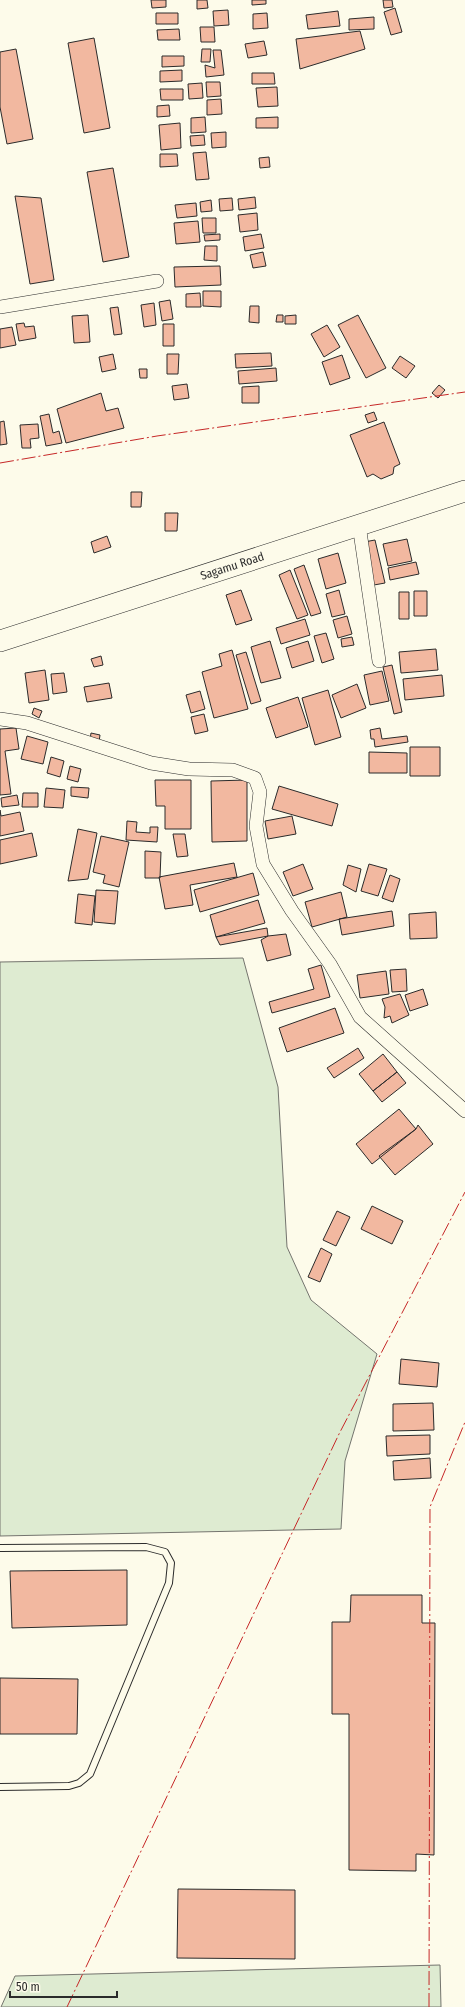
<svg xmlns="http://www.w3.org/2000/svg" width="465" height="2007" viewBox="0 0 465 2007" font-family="'Fira Sans Condensed',sans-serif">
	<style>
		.green { fill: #deebd1; stroke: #74746e }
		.building { fill: #f2b8a0; stroke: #2b2b2b }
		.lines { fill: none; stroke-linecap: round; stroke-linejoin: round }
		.service-casing { stroke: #2b2b2b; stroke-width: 8 }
		.minor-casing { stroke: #2b2b2b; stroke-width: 14 }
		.trunk-casing { stroke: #2b2b2b; stroke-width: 22 }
		.service { stroke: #fdfbea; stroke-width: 6 }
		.minor { stroke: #fdfbea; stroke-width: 13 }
		.trunk { stroke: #fdfbea; stroke-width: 21 }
		.power { stroke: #c62828; stroke-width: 1; stroke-dasharray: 14 3 2 3; stroke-linecap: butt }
		.labels { text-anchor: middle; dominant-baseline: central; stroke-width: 3; stroke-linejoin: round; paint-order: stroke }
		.street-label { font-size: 12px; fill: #2b2b2b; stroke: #fdfbea }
	</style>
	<rect width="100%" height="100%" fill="#fdfbea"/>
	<path class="green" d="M243,958l35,129 9,160 24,53 66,54 -32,107 -4,68 -341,7v-574z
		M440,1965l1,42h-440l14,-31z"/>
	<path class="building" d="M151,0h15v7l-14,1z
		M197,0h10l1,8 -11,1z
		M252,0h14v4l-14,1z
		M383,0h9l1,7 -9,1z
		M395,8l7,24 -11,3 -7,-23z
		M228,10l1,15 -15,1 -1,-15z
		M338,11l2,15 -32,3 -2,-14z
		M156,13h22v11h-22z
		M267,13l1,15 -15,1v-15z
		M374,17v12l-25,1v-11z
		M200,27h14l1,15h-14z
		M179,29l1,11h-22l-1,-10z
		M360,31l5,18 -65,20 -4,-30z
		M94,38l16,90 -26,5 -16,-90z
		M264,41l3,14 -19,3 -3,-14z
		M16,49l17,90 -26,5 -7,-37v-55z
		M202,49h9l-1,13h-9z
		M213,50h8l3,25 -18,2 -1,-12 10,3z
		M162,56h22v10l-22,1z
		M182,70v11l-22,1v-11z
		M252,73h22l1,11h-23z
		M206,82h14l1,14 -14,1z
		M202,83l1,15 -14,1 -1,-15z
		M277,87l1,19 -20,1 -2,-19z
		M160,89h23v11h-22z
		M221,99l1,15 -15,1v-15z
		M169,105l1,11 -13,1v-11z
		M205,117l1,15 -15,1v-15z
		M278,117v11h-22v-10z
		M180,123l1,25 -20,2 -2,-25z
		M226,132v15l-14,1 -1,-15z
		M204,135l1,10 -14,1 -1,-10z
		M206,152l3,27 -13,1 -3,-27z
		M160,154h17l1,12 -18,1z
		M269,157l1,10 -10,1 -1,-10z
		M113,168l16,89 -26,5 -16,-90z
		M15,196l26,2 13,82 -24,4z
		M255,197l1,11 -17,2 -1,-11z
		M232,198l1,12 -13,1 -1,-12z
		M211,200l1,11 -11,1 -1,-10z
		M196,203l1,13 -20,2 -2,-13z
		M257,213l1,17 -18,2 -2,-17z
		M202,218h14v15h-13z
		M198,221l2,21 -24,2 -2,-21z
		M220,234v6l-15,1 -1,-6z
		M261,234l3,14 -19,3 -2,-14z
		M205,246h12v15l-13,-1z
		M263,252l3,14 -13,2 -3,-13z
		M220,266l1,19 -46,2 -1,-20z
		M203,291h18v16l-18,-1z
		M200,293l1,14h-15v-13z
		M170,300l3,19 -11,2 -3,-19z
		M154,303l2,22 -12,2 -3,-22z
		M250,306h9v17l-10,-1z
		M118,307l4,27 -8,1 -4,-27z
		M88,315l2,27 -16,1 -2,-27z
		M277,315h6v7h-7z
		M296,315v9h-11v-8z
		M358,315l28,53 -20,10 -28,-53z
		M24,323l1,4 9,-1 2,12 -17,3 -3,-17z
		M163,324h11v22h-11z
		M327,325l13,22 -16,10 -13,-23z
		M12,327l4,18 -16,3v-19z
		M271,353l1,13 -36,2 -1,-14z
		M113,354l3,15 -14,3 -3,-15z
		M167,354h12l-1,20h-11z
		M342,355l8,23 -20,7 -8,-23z
		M400,356l15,10 -9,12 -14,-10z
		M276,368l1,13 -38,3 -1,-13z
		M139,369h8v9h-7z
		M187,384l2,14 -15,2 -2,-14z
		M439,385l6,5 -7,8 -6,-5z
		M259,386v17h-17v-16z
		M101,393l5,18 12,-3 6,20 -58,15 -9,-34z
		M374,412l3,8 -9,3 -3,-8z
		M49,414l4,19 6,-2 3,12 -16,3 -6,-30z
		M4,421l3,23 -7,1v-23z
		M384,422l16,42 -6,3 -1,7 -12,5 -8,-5 -6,3 -17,-42z
		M38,424l1,14 -9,1 1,9h-9l-2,-23z
		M131,492h11l-1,15h-10z
		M165,513h13l-1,18h-12z
		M107,536l4,11 -17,6 -3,-11z
		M407,539l5,22 -24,5 -5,-22z
		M375,540l10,43 -11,2 -10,-43z
		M338,553l8,30 -20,6 -8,-30z
		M416,562l3,12 -29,6 -2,-12z
		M304,565l17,48 -10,3 -17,-47z
		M290,570l18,45 -11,4 -18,-44z
		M241,590l11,30 -16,5 -10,-30z
		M339,590l6,24 -13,3 -6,-23z
		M414,591h13v25h-13z
		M399,592h10v27h-10z
		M347,616l5,18 -14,4 -5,-18z
		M305,619l5,16 -29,9 -5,-16z
		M326,633l8,26 -12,4 -8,-27z
		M352,637l2,8 -12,2 -1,-8z
		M270,641l11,37 -20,5 -10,-36z
		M308,641l6,20 -22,7 -6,-20z
		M436,649l2,21 -37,3 -2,-21z
		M232,650l16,59 -34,9 -12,-46 20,-6 -3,-12z
		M246,652l15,49 -10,3 -15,-49z
		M101,656l2,9 -9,2 -3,-8z
		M392,665l10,47 -8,2 -11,-47z
		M45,670l4,30 -20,3 -4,-30z
		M382,671l7,30 -19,4 -6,-30z
		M64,673l3,19 -14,2 -2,-20z
		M442,675l2,21 -39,4 -2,-21z
		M109,683l3,15 -25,4 -3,-15z
		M357,684l9,24 -25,10 -9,-23z
		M328,690l13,47 -26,8 -13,-47z
		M200,691l5,18 -14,4 -5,-18z
		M298,697l10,30 -32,11 -10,-30z
		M34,708l8,3 -3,7 -7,-4z
		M204,714l4,17 -13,3 -4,-17z
		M16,728l3,21 -14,2 6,43 -11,1v-66z
		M380,728l2,11 25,-3 1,6 -33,5 -1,-8h-3l-1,-9z
		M91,733l9,2 -1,7 -9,-2z
		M27,736l21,6 -5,22 -22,-5z
		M410,747h30v29h-30z
		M369,752l38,1v20h-38z
		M51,757l13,4 -4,16 -13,-4z
		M70,766l11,3 -3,13 -11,-3z
		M155,780h36v49h-26v-23h-9z
		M247,780v61l-35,1 -1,-61z
		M279,786l59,18 -6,22 -60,-17z
		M71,787l18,1 -1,10 -17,-2z
		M46,788l19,2 -2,18 -19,-1z
		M23,793h15v14h-16z
		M17,795l2,10 -17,2 -1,-9z
		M0,810l1,6 19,-4 4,19 -24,5z
		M292,816l4,18 -28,5 -3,-18z
		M127,821l10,1 -1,10 14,1v-6h8l-1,15 -31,-2z
		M78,829l19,4 -9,46 -20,2z
		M32,833l5,23 -37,8v-24z
		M173,834h12l3,22 -11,1z
		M101,836l28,6 -10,45 -16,-4 2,-8 -12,-3z
		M145,851l16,1 -1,26h-15z
		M234,863l3,14 -47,8 3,20 -28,4 -6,-32z
		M303,864l10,25 -20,7 -10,-24z
		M369,864l18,5 -9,27 -17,-5z
		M348,865l13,4 -5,23 -13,-7z
		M253,873l6,22 -59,17 -6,-22z
		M390,875l10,4 -7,23 -11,-4z
		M96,890l22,1 -3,33 -21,-2z
		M341,892l6,25 -35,10 -7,-25z
		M78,894l17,2 -3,29 -17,-2z
		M258,900l7,23 -49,14 -6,-22z
		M392,911l2,15 -52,9 -3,-16z
		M436,912l1,26 -27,1 -1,-25z
		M267,928l1,8 -48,9 -4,-8z
		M286,934l5,21 -24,6 -6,-21 7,-4z
		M321,965l9,32 -58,16 -3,-11 45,-13 -6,-20z
		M406,969l1,22 -15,1 -2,-22z
		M386,971l3,23 -29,4 -3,-23z
		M423,989l5,16 -18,6 -5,-16z
		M400,994l9,21 -17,8 -2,-7 -6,2 1,-11 -3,-8z
		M335,1008l9,25 -57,19 -8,-24z
		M358,1048l6,10 -30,20 -7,-10z
		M383,1054l14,18 -24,19 -14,-17z
		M397,1072l9,11 -24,19 -9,-11z
		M399,1109l17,20 -44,35 -16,-20z
		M418,1125l15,19 -38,31 -16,-19 37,-27z
		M372,1206l31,15 -11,23 -31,-15z
		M337,1211l13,6 -14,29 -13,-6z
		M321,1248l11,6 -12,28 -12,-5z
		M401,1359l38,4 -2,24 -38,-3z
		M433,1403l1,27 -41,1v-27z
		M430,1435v19l-43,2 -1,-20z
		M430,1458l1,20 -37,2 -1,-19z
		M127,1570v55l-115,3 -2,-57z
		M351,1595h71v28h13l-1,232 -18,-1v17l-67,-1v-156h-17v-92h18z
		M0,1678l78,1 -1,55h-77z
		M178,1889l117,1v69l-118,-1z"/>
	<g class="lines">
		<defs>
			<path id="service" d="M0,1548l146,-1 19,5 6,11 -2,20 -79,191 -11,9 -10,3 -69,1"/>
			<path id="minor" d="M0,307l157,-26
				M359,525l20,136
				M0,719l27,4 124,40 38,6 44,1 22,8 5,14 -4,34 7,38 29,47 38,53 30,53 105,94"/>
			<g id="trunk">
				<path id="s1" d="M0,641l465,-150"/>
			</g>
		</defs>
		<use href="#service" class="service-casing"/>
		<use href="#minor" class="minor-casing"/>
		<use href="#trunk" class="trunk-casing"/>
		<use href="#service" class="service"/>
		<use href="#minor" class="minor"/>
		<use href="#trunk" class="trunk"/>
		<path class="power" d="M0,463l157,-27 308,-44
			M67,2007l272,-573 126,-242
			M429,2007l1,-500 35,-85"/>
	</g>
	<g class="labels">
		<g class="street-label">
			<text stroke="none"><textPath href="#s1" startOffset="244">Sagamu Road</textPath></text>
		</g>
	</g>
	<path d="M10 1991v6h107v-6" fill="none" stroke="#2b2b2b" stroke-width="2"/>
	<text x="16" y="1991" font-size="12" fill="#2b2b2b" stroke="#fdfbea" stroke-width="3" paint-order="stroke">50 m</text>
</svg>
